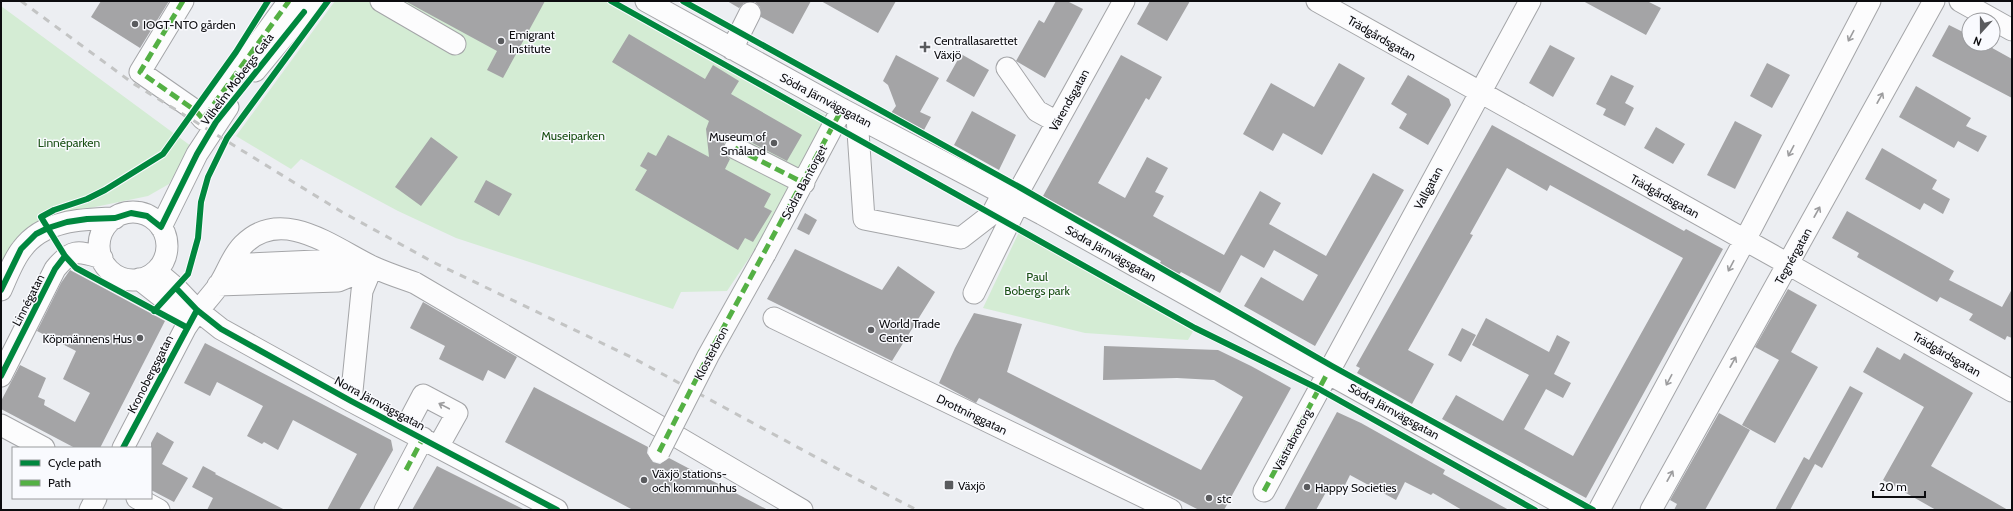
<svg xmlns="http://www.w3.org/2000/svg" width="2013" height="511" viewBox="0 0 2013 511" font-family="Cabin,sans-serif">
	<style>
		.green { fill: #d4ecd4 }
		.building { fill: #a4a4a6 }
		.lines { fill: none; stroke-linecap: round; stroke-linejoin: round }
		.minor-casing { stroke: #a4a5a8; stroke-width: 23 }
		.minor { stroke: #fcfcfd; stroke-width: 21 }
		.rail { stroke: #c3c4c4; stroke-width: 3; stroke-dasharray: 7 7; stroke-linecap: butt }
		.minor-bridge-casing { stroke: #a4a5a8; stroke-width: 23; stroke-linecap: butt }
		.minor-bridge { stroke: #fcfcfd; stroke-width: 21 }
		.quiet { stroke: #54b044; stroke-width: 5; stroke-dasharray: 10 5; stroke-linecap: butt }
		.cycleway-casing { stroke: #f9fafe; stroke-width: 8 }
		.cycleway { stroke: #00873e; stroke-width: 6 }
		.oneway { stroke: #9c9c9e }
		.poi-dot { fill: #5a5b5e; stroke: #f9fafe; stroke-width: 1.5 }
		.labels { text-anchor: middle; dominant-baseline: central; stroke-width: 3; stroke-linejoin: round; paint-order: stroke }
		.poi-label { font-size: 12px; fill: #0c0c0f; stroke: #f9fafe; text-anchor: start }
		.street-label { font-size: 12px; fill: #0c0c0f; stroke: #f9fafe }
		.park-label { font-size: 12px; fill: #194f14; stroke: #f9fafe }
	</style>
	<rect width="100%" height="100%" fill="#eceef2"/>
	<path class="green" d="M335,1h270l222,115 -55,108 -45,67 -46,1 -8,17 -217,-71 -58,-27 -97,-52 -10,10 -55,-33z
		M1,6l190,140 -22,38 -21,12 -87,18 -60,53z
		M1020,230l175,98 -7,12 -103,-7 -102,-25z"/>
	<path class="building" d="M101,1h68l-29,47 -49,-31z
		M405,1h140l-42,77 -16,-8 10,-19z
		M727,1h84l-18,33 -32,-17 -1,-10 -5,-5 -11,1 -5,5z
		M821,1h75l-18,32z
		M1056,1h11l16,8 -38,69 -29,-17 23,-41 5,3z
		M1150,1h40l-23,40 -30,-17z
		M1583,1h64l14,7 -15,27z
		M1949,25l20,10v9h16l27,15v39l-80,-42z
		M629,34l76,45 8,-14 26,16 -8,13 71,41 -15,26 -46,-24 -6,-1 -6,2 -5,5 1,11 5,5 -5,10 46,25 -7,13 8,4 -19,31 -8,-4 -7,12 -103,-60 12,-20 -7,-4 8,-14 8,4 12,-21 41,22 -3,-28 3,-8 -97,-59z
		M1550,45l25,13 -22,39 -24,-14z
		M961,54l28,16 -15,27 -28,-16z
		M896,55l43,23 -19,34 11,5 -7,13 -33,-17 5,-7 -8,-21 -5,-4z
		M1121,55l41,22 -13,23 -3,-2 -48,85 27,15 22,-41 21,11 -13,24 9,4 -11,20 71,39 36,-64 21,12 -12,21 57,32 47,-83 31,17 -89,156 -71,-40 17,-29 42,24 15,-26 -44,-25 -10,18 -23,-13 -21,38 -39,-21 -3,4 -19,-11 2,-4 -118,-65z
		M1339,63l26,15 -43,77 -39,-22 -10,18 -30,-17 28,-51 43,24z
		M1767,63l23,12 -18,33 -22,-12z
		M1408,75l41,24 2,6 -23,40 -29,-17 8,-14 -16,-10z
		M1611,75l23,11 -9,17 9,5 -9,18 -22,-11 3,-6 -10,-5z
		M1916,86l55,32 -5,8 21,10 -9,16 -20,-11 -4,7 -55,-31z
		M972,111l44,24 -17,35 -45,-25z
		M1735,121l27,14 -27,54 -28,-14z
		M1492,125l192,106 2,-2 37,20 -137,249 -144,-79 14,-24 47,26 26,-46 -57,-30 14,-27 63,34 8,-17 13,7 -16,32 17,9 -8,15 -17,-9 -22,40 49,27 110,-198 -133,-73 -3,6 -40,-23 -37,66 3,1 -65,115 26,14 -22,40 -55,-31 3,-5 -4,-2z
		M1656,127l29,17 -12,20 -29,-16z
		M431,137l27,20 -37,49 -26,-19z
		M1882,148l55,32 -5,9 18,10 -7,15 -19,-11 -4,7 -55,-31z
		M486,180l26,14 -13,22 -25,-14z
		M1847,211l107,60 -5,9 53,27 10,-18v49l-5,-2 -2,4 -36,-20 4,-6 -33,-17 -3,5 -80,-45 2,-4 -27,-15z
		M805,213l12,7 -8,15 -12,-6z
		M795,249l87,41 16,-24 37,26 -43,69 -125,-62z
		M70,270l95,51 -65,127h-25l-74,-39v-8l19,-36 26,13 -8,19 7,3 -1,5 31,17 15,-29 -27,-14 13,-28 -39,-20 24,-48z
		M1788,289l29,16 -26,47 27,15 -43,76 -33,-18 37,-65 -24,-13z
		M423,302l94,55 -12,22 -17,-9 -5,11 -44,-22 6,-13 -35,-18z
		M974,313l48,11 -15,48 194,98 42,-73 -29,-17 -37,-2 -74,2 1,-34 114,4 33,16 40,22 -67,122h-25l-220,-112 -3,5 -37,-20 16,-35z
		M1462,328l14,7 -15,27 -13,-7z
		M205,343l186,97 2,10 -34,60h-32l30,-56 -64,-34 -15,30 -14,-8 -2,2 -15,-8 16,-30 -46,-24 -7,14 -26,-13z
		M1877,347l23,13 4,-7 69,40 -42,73 77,44h-72l-53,-30 41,-73 -61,-35z
		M1850,386l13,7 -41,75 -7,-4 -25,46h-15l29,-53 5,3z
		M534,387l114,60 -1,6 6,9 7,2 9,-6 99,52h-135l-128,-68z
		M1337,412l24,11 84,47 -2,4 66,36h-47l-29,-17 -2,2 -26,-13 -9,18 -46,-25 -8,16 -12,-6 -14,25h-32z
		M1719,413l31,17 -45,80h-31l3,-6 -7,-4z
		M157,432l17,10 -12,22 26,14 -14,24 -23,-12v-47z
		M203,466l13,7 -1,1 70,36h-78l6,-12 -21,-11z
		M437,466l88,44h-113z"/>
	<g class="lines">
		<defs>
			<path id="minor" d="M183,1l-43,71 56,39 7,8 86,-118
				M381,1l74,43
				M646,1l194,107 202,106 531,296
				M1317,1l471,263 224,127
				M1960,1l52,29
				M732,49l18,-36
				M1007,68l30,43 20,11
				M255,71l58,-70
				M857,117l7,102 97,19 31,-24 11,-21
				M735,148l69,35
				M1014,200l110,-199
				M99 246a34 34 0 1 1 68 0a34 34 0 1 1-68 0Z
				M161,227l36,-73 31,-47
				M765,254l77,-145
				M156,271l20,17 21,22 24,19 130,72 206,109
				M139,279l42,33 5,1 9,-2
				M220,284l28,-20 90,-4 22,4
				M218,285l120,-4 34,-14
				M1,290c6,-13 12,-30 21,-41 21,-29 60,-30 93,-31
				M974,293l45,-91
				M774,318l397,192
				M1,376l54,-107c17,-21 23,-18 47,-11
				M351,401l11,-110 10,-24
				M1,425l43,23
				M405,429l18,-34 34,18 -19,34
				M123,448l63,-121c9,-14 20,-25 30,-38 11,-14 14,-31 27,-44 39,-40 92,4 130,22 13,6 28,11 42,16l387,227
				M1264,491l266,-490
				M137,498l22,12
				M90,510l6,-12
				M385,510l38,-72
				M1599,510l146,-270 125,-239
				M1651,510l283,-509"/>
		</defs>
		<use href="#minor" class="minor-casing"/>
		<use href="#minor" class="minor"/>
		<path class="rail" d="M21,1l113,83 208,128 91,50 200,96 214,116 70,36"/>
		<defs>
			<path id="minor-bridge" d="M659,452l49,-96 57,-102"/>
		</defs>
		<use href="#minor-bridge" class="minor-bridge-casing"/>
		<use href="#minor-bridge" class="minor-bridge"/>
		<path class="quiet" d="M183,1l-43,71 56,39 7,8 86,-118
			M735,148l69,35
			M659,452l49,-96 134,-247
			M406,470l17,-32
			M1264,491l63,-117"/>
		<defs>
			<path id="cycleway" d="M611,1l584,327 124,61 216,121
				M683,1l338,187 311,178 261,144
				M176,288l21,22 24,19 130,72 206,109
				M1,290l20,-41 15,-15 12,-6 19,-6 20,-3 28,-1 16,-5 16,3 14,11 36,-73 19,-32 88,-110
				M154,311l34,-37 10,-36 3,-36 7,-25 19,-39 101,-137
				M186,327l-110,-59 -11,-12 -24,-39 13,-7 33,-11 18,-9 58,-36 73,-102 32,-51
				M1,376l54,-107 10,-13
				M123,448l74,-138"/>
		</defs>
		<use href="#cycleway" class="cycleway-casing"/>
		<use href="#cycleway" class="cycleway"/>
	</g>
	<defs><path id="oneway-shaft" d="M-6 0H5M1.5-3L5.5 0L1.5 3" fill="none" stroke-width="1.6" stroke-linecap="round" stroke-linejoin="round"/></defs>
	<g class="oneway">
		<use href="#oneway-shaft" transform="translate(1851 36) rotate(118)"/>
		<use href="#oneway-shaft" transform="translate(1880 98) rotate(-61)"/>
		<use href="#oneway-shaft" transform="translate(1791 151) rotate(118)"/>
		<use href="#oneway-shaft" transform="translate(1817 212) rotate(-61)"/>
		<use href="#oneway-shaft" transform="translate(1731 266) rotate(118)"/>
		<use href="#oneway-shaft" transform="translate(1733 362) rotate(-61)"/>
		<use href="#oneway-shaft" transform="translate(1669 380) rotate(118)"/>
		<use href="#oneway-shaft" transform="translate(444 406) rotate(-152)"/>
		<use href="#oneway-shaft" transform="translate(1670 476) rotate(-61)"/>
	</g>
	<g class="poi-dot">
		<circle cx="135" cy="24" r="4"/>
		<circle cx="501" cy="41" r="4"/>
		<path d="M923 41h4v4h4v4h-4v4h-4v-4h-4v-4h4z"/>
		<circle cx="774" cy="143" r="4"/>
		<circle cx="871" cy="330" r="4"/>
		<circle cx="140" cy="338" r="4"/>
		<circle cx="644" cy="480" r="4"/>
		<rect x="944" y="480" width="10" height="10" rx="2"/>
		<circle cx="1307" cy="487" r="4"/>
		<circle cx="1209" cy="498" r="4"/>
	</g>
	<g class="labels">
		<g class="poi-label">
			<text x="143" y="24">IOGT-NTO gården</text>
			<text x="509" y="34">Emigrant<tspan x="509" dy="14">Institute</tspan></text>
			<text x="934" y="40">Centrallasarettet<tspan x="934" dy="14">Växjö</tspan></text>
			<text x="766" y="136" text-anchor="end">Museum of<tspan x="766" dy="14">Småland</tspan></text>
			<text x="879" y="323">World Trade<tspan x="879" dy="14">Center</tspan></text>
			<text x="132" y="338" text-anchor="end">Köpmännens Hus</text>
			<text x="652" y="473">Växjö stations-<tspan x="652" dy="14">och kommunhus</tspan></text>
			<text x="958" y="485">Växjö</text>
			<text x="1315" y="487">Happy Societies</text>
			<text x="1217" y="498">stc</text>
		</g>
		<g class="street-label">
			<text transform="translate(1382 38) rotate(30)">Trädgårdsgatan</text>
			<text transform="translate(237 79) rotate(-53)">Vilhelm Mobergs Gata</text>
			<text transform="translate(826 100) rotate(28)">Södra Järnvägsgatan</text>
			<text transform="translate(1069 100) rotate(-61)">Värendsgatan</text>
			<text transform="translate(804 182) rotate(-62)">Södra Bantorget</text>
			<text transform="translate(1428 188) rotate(-62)">Vallgatan</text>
			<text transform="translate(1665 196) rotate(29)">Trädgårdsgatan</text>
			<text transform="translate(1111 253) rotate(29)">Södra Järnvägsgatan</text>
			<text transform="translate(1793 256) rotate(-61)">Tegnérgatan</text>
			<text transform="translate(28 300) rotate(-63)">Linnégatan</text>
			<text transform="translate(711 353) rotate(-62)">Klosterbron</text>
			<text transform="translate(1947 354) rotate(30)">Trädgårdsgatan</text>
			<text transform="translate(150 374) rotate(-63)">Kronobergsgatan</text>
			<text transform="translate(380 403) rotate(28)">Norra Järnvägsgatan</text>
			<text transform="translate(1394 411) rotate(29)">Södra Järnvägsgatan</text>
			<text transform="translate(972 414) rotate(26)">Drottninggatan</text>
			<text transform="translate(1292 440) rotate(-62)">Västrabrotorg</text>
		</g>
		<g class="park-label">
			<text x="573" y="135">Museiparken</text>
			<text x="69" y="142">Linnéparken</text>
			<text x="1037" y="276">Paul<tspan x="1037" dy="14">Bobergs park</tspan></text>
		</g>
	</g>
	<rect width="2013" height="511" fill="none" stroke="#0c0c0f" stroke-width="4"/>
	<rect x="12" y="447" width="140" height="52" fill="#f9fafe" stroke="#9a9b9e"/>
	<rect x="20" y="460" width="20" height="6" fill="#00873e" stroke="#9a9b9e"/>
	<text x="48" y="467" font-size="12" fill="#0c0c0f">Cycle path</text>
	<rect x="20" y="480" width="20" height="6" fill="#54b044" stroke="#9a9b9e"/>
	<text x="48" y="487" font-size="12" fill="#0c0c0f">Path</text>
	<g transform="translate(1981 32) rotate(201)"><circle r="19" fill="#f9fafe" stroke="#9a9b9e"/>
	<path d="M0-3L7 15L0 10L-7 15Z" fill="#5a5b5e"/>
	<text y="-6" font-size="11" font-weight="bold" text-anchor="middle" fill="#0c0c0f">N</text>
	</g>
	<path d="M1873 491v6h52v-6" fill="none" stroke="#0c0c0f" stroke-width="2"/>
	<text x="1879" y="491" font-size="12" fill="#0c0c0f" stroke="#f9fafe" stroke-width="3" paint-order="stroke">20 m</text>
</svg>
